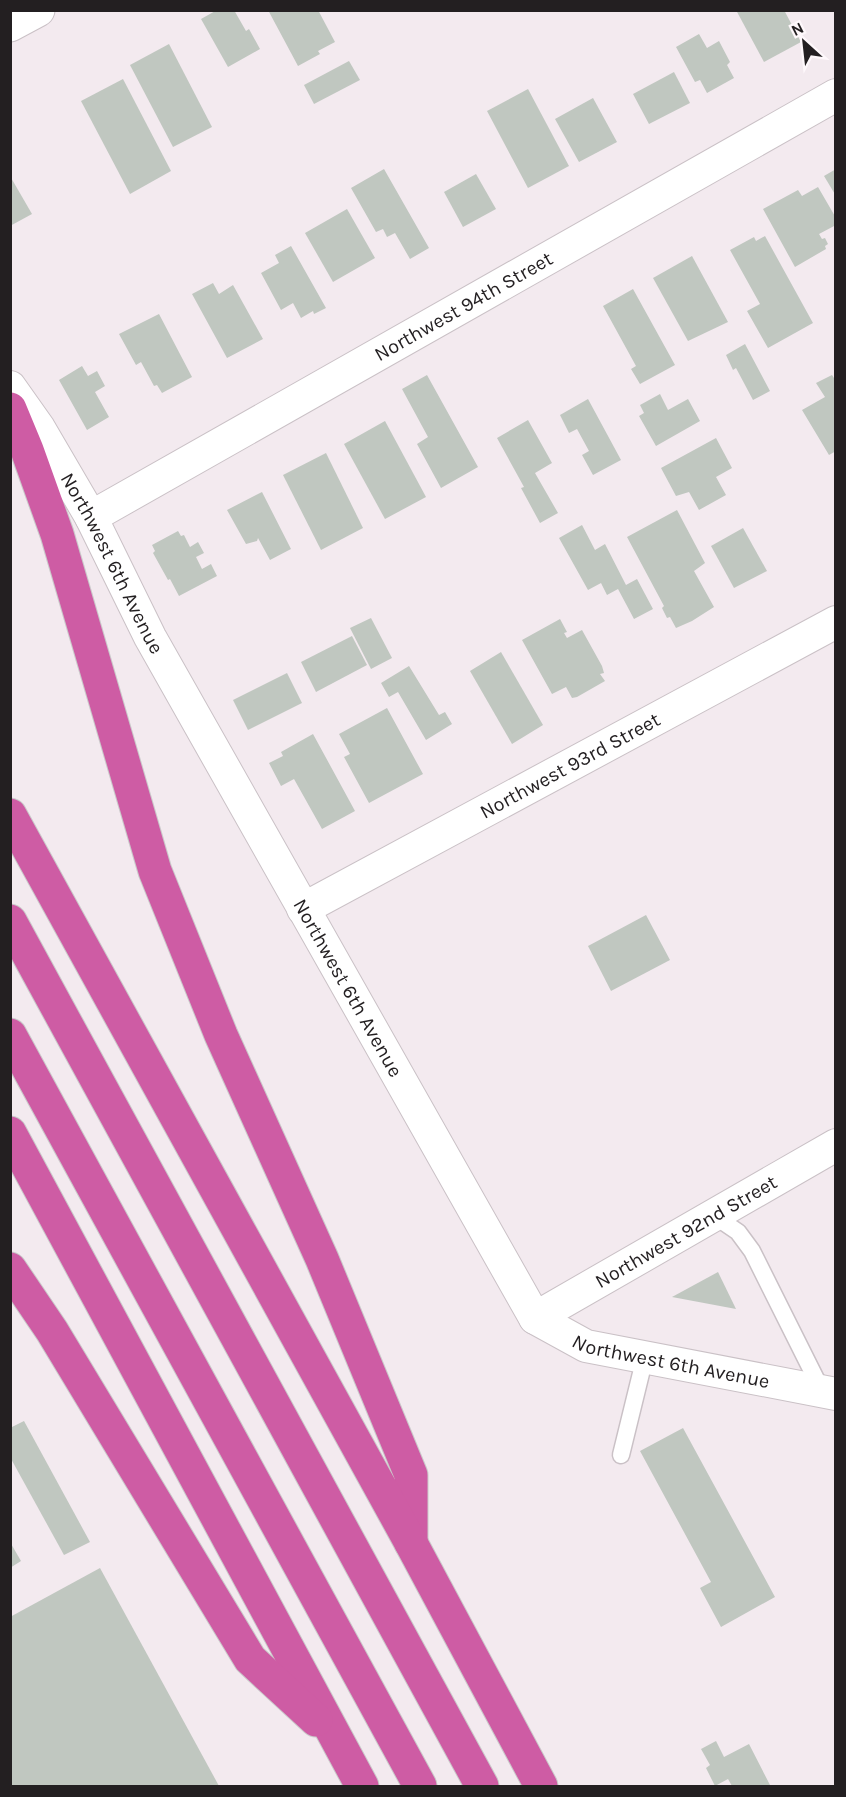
<svg xmlns="http://www.w3.org/2000/svg" width="846" height="1797" font-family="Karla,sans-serif">
	<style>
		.building { fill: #c0c7c0 }
		.lines { fill: none; stroke-linecap: round; stroke-linejoin: round }
		.service-casing { stroke: #cac1c6; stroke-width: 19 }
		.minor-casing { stroke: #cac1c6; stroke-width: 34 }
		.secondary-casing { stroke: #cac1c6; stroke-width: 35 }
		.motorway-casing { stroke: #cac9ca; stroke-width: 35 }
		.service { stroke: #fff; stroke-width: 16 }
		.minor { stroke: #fff; stroke-width: 32 }
		.secondary { stroke: #fff; stroke-width: 33 }
		.motorway { stroke: #ce5ca4; stroke-width: 33 }
		.labels { text-anchor: middle; dominant-baseline: central; stroke-width: 4.5; stroke-linejoin: round; paint-order: stroke }
		.street-label { font-size: 20px; fill: #231f21; stroke: #fef8fb }
	</style>
	<rect width="100%" height="100%" fill="#f3eaef"/>
	<g class="building">
		<path d="M217,10H234L246,31L249,29L260,49L228,67L201,19Z"/>
		<path d="M268,10H318L335,42L318,51L320,54L298,66Z"/>
		<path d="M736,10H784L801,42L764,62Z"/>
		<path d="M699,34L707,48L719,41L730,62L727,65L734,78L707,93L700,80L695,82L676,47Z"/>
		<path d="M169,44L212,127L173,147L130,65Z"/>
		<path d="M349,61L360,80L314,104L304,85Z"/>
		<path d="M674,72L690,103L649,124L633,94Z"/>
		<path d="M123,79L171,171L130,194L81,101Z"/>
		<path d="M528,89L569,166L528,188L487,111Z"/>
		<path d="M593,98L617,142L579,162L555,119Z"/>
		<path d="M384,169L429,248L410,259L395,233L387,237L383,229L376,232L351,188Z"/>
		<path d="M836,169V196L824,176Z"/>
		<path d="M476,174L496,209L463,227L444,192Z"/>
		<path d="M10,176L32,214L10,226Z"/>
		<path d="M818,187L836,218V225L819,234L822,239L825,238L828,244L825,246L826,249L795,267L763,209L798,190L802,196Z"/>
		<path d="M347,209L375,258L333,282L305,233Z"/>
		<path d="M765,236L813,323L768,348L747,311L760,304L730,250L754,237L756,241Z"/>
		<path d="M291,246L326,308L314,314L313,311L301,318L293,303L281,310L261,273L279,263L275,255Z"/>
		<path d="M692,256L728,322L688,341L653,278Z"/>
		<path d="M213,283L219,294L233,285L263,339L227,358L192,294Z"/>
		<path d="M633,289L675,365L640,384L631,369L636,366L603,306Z"/>
		<path d="M159,314L192,377L162,393L157,385L154,386L141,362L136,365L119,334Z"/>
		<path d="M745,344L770,391L753,400L736,368L733,370L726,355Z"/>
		<path d="M82,366L88,376L97,371L105,386L95,392L109,417L87,430L59,380Z"/>
		<path d="M427,375L478,467L441,488L417,444L428,437L402,389Z"/>
		<path d="M832,375L836,381V451L829,455L802,410L825,397L816,383Z"/>
		<path d="M660,394L668,410L688,399L700,421L656,446L639,416L644,413L640,405Z"/>
		<path d="M588,399L621,460L593,475L582,455L589,451L577,429L569,433L560,415Z"/>
		<path d="M528,420L552,463L535,473L558,513L540,523L521,488L524,487L497,438Z"/>
		<path d="M385,421L426,497L385,519L344,444Z"/>
		<path d="M716,438L732,468L716,477L726,495L699,510L689,492L676,496L661,468Z"/>
		<path d="M326,453L363,528L321,550L283,475Z"/>
		<path d="M262,492L291,549L270,560L258,538L257,541L246,544L227,510Z"/>
		<path d="M677,510L705,563L694,571L714,607L692,621L676,628L670,617L667,618L662,608L664,606L627,537Z"/>
		<path d="M582,525L595,550L605,544L626,585L637,579L653,609L634,619L618,589L607,595L601,583L588,590L559,538Z"/>
		<path d="M743,528L767,571L734,588L711,546Z"/>
		<path d="M178,531L181,536L184,535L190,547L198,542L204,553L196,557L202,569L211,564L217,576L179,596L170,579L168,580L153,553L155,551L152,545Z"/>
		<path d="M371,618L392,658L371,669L350,628Z"/>
		<path d="M560,619L567,632L564,633L567,638L582,630L602,666L604,673L600,674L605,681L577,697L572,698L566,687L552,694L522,640Z"/>
		<path d="M352,636L367,665L316,692L301,662Z"/>
		<path d="M501,652L543,725L512,744L470,671Z"/>
		<path d="M409,666L439,715L445,712L452,724L426,740L398,692L389,697L381,683Z"/>
		<path d="M287,673L302,703L248,730L233,700Z"/>
		<path d="M387,708L423,774L369,803L344,757L350,754L339,734Z"/>
		<path d="M313,734L355,811L322,829L294,779L281,786L269,763L283,756L281,752Z"/>
		<path d="M646,915L670,960L611,991L588,946Z"/>
		<path d="M718,1272L736,1309L672,1297Z"/>
		<path d="M24,1421L90,1542L64,1555L10,1457V1428Z"/>
		<path d="M683,1428L775,1597L721,1627L700,1588L711,1582L640,1451Z"/>
		<path d="M10,1542L21,1561L10,1568Z"/>
		<path d="M100,1568L219,1786H10V1617Z"/>
		<path d="M716,1741L724,1757L749,1744L770,1785L767,1786H732L728,1779L715,1786L706,1768L710,1765L701,1749Z"/>
	</g>
	<g class="lines">
		<g class="service-casing">
			<g id="service">
				<path d="M713,1215L738,1232L752,1251L822,1391"/>
				<path d="M621,1455L645,1357"/>
			</g>
		</g>
		<g class="minor-casing">
			<g id="minor">
				<path id="s1" d="M10,387L39,428L91,517L150,637L535,1318L586,1346L836,1394"/>
				<path id="s2" d="M91,517L836,95"/>
				<path id="s3" d="M303,909L836,622"/>
				<path id="s4" d="M535,1318L836,1145"/>
			</g>
		</g>
		<g class="secondary-casing">
			<path id="secondary" d="M10,25L38,10"/>
		</g>
		<g class="motorway-casing">
			<g id="motorway">
				<path d="M10,409L27,450L57,534L155,871L221,1035L322,1259L411,1475V1543"/>
				<path d="M10,815L411,1543L541,1786"/>
				<path d="M10,921L482,1786"/>
				<path d="M10,1035L420,1786"/>
				<path d="M10,1133L362,1786"/>
				<path d="M10,1269L52,1331L250,1659L316,1720"/>
			</g>
		</g>
		<use href="#service" class="service"/>
		<use href="#minor" class="minor"/>
		<use href="#secondary" class="secondary"/>
		<use href="#motorway" class="motorway"/>
	</g>
	<g class="labels">
		<g class="street-label">
			<text stroke="none"><textPath href="#s2" startOffset="428">Northwest 94th Street</textPath></text>
			<text stroke="none"><textPath href="#s1" startOffset="204">Northwest 6th Avenue</textPath></text>
			<text stroke="none"><textPath href="#s3" startOffset="303">Northwest 93rd Street</textPath></text>
			<text stroke="none"><textPath href="#s1" startOffset="690">Northwest 6th Avenue</textPath></text>
			<text stroke="none"><textPath href="#s4" startOffset="174">Northwest 92nd Street</textPath></text>
			<text stroke="none"><textPath href="#s1" startOffset="1214">Northwest 6th Avenue</textPath></text>
		</g>
	</g>
	<rect width="846" height="1797" fill="none" stroke="#231f21" stroke-width="24"/>
	<g transform="translate(804 42) rotate(333)" stroke="#fef8fb" stroke-width="4.5" paint-order="stroke">
	<path d="M0-4.5L10 22L0 15L-10 22Z" fill="#231f21"/>
	<text y="-9" font-size="16" font-weight="bold" text-anchor="middle" fill="#231f21">N</text>
	</g>
</svg>
